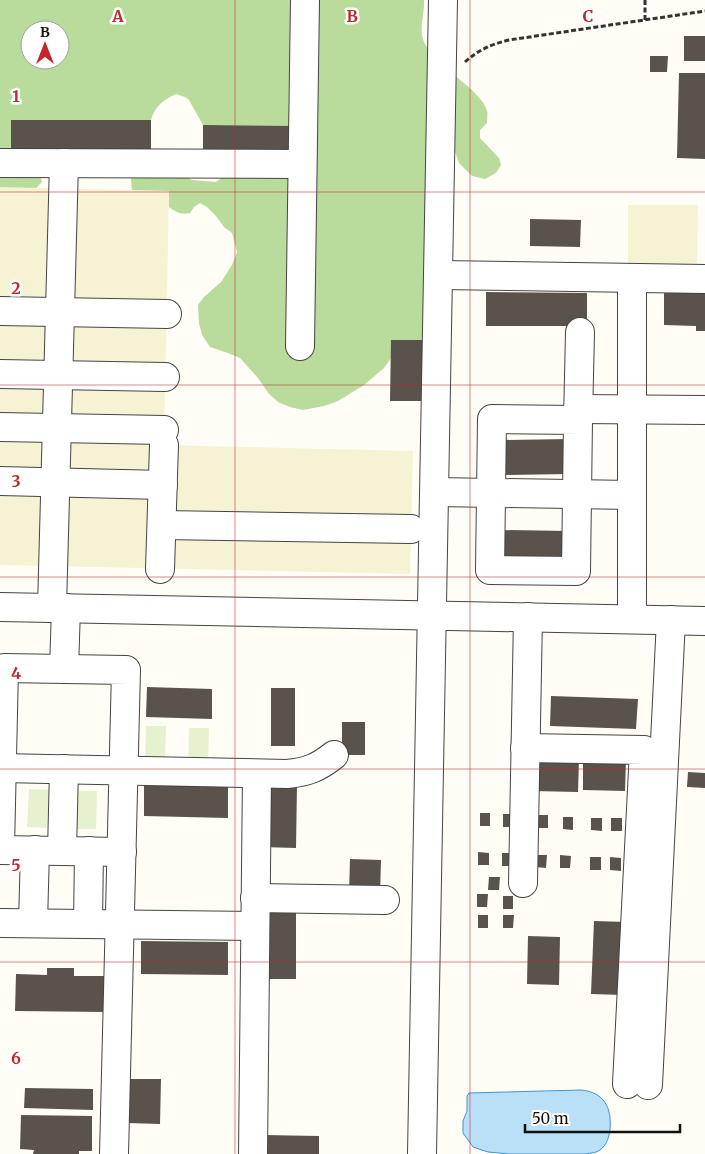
<svg xmlns="http://www.w3.org/2000/svg" width="705" height="1154" font-family="Merriweather,serif">
	<style>
		.farmland { fill: #f6f3d4 }
		.forest { fill: #b9dc9c; fill-rule: evenodd }
		.pitch { fill: #e6f2cf }
		.water { fill: #b9e0f7; stroke: #3f96cf }
		.building { fill: #5a524d }
		.lines { fill: none; stroke-linecap: round; stroke-linejoin: round }
		.minor-casing { stroke: #444; stroke-width: 30 }
		.path { stroke: #333; stroke-width: 3; stroke-dasharray: 5 2.5; stroke-linecap: butt }
		.minor { stroke: #fff; stroke-width: 28 }
		.grid { fill: none; stroke: #c4262e; stroke-width: 1; stroke-opacity: 0.55 }
		.grid-label { font-size: 16px; text-anchor: middle; font-weight: bold; fill: #c4262e; stroke: #fff; stroke-width: 5; stroke-linejoin: round; paint-order: stroke }
	</style>
	<rect width="100%" height="100%" fill="#fffdf5"/>
	<g class="farmland">
		<path d="M0,187L169,191L164,445L413,451L410,574L0,565Z"/>
		<path d="M628,205H698L697,270H628Z"/>
	</g>
	<path class="forest" d="M0,0H424C425,14 418,28 424,42C434,63 458,76 474,92C479,98 485,103 487,111C488,114 487,119 487,123L480,130V138L499,158L501,165L496,173L485,179L472,176L459,163L452,143L455,124L452,115L424,283L423,340H391V358L384,368L364,385L338,401L324,406L303,410L290,407L278,402L269,394L258,378L240,358L228,353L210,347L202,335L199,323L198,305L204,297L221,282L232,265L237,252L232,233L224,227L216,216L207,207L200,203L194,207L190,213C180,215 176,212 169,207V191L132,190L131,179L136,173L182,174L192,180L216,182L294,126L203,125L189,100L185,97L176,94C163,100 155,106 151,120H11V155L40,176L42,182L36,188L0,187ZM30,30H60V60H30Z"/>
	<g class="pitch">
		<path d="M146,726H166L165,765L145,764Z"/>
		<path d="M189,728H209L208,766H188Z"/>
		<path d="M29,789L49,790L47,828L27,827Z"/>
		<path d="M77,791H97L96,829H76Z"/>
	</g>
	<path class="water" d="M581,1090C604,1092 612,1108 610,1129C609,1137 607,1145 600,1150C596,1153 591,1153 585,1154H509L488,1152L473,1147L463,1133V1121L467,1111V1096L469,1093Z"/>
	<g class="building">
		<rect x="684" y="36" width="21" height="25"/>
		<path d="M650,56H668L667,72H650Z"/>
		<path d="M679,73H705V159L677,158Z"/>
		<rect x="11" y="120" width="140" height="35"/>
		<path d="M203,125L295,126L294,160L203,158Z"/>
		<path d="M530,219L581,220L580,247L530,246Z"/>
		<path d="M664,288H705V331H696V326L664,325Z"/>
		<path d="M486,292L587,293V326H486Z"/>
		<path d="M391,340H423L421,401H390Z"/>
		<path d="M569,439V474L501,475V440Z"/>
		<path d="M500,530L568,531V563H500Z"/>
		<path d="M147,687L212,689V719L146,717Z"/>
		<rect x="271" y="688" width="24" height="58"/>
		<path d="M551,696L638,699L636,729L550,726Z"/>
		<rect x="342" y="722" width="23" height="33"/>
		<path d="M533,758L579,759L578,792L533,791Z"/>
		<path d="M583,759L626,760L625,791L583,790Z"/>
		<path d="M688,772L705,773V788L687,787Z"/>
		<path d="M144,780L228,782V818L144,816Z"/>
		<path d="M263,784L297,785L296,848L261,847Z"/>
		<rect x="480" y="813" width="10" height="13"/>
		<rect x="503" y="814" width="10" height="13"/>
		<rect x="538" y="815" width="10" height="13"/>
		<path d="M563,817H573V830L563,829Z"/>
		<path d="M591,818H602V831L591,830Z"/>
		<rect x="611" y="818" width="11" height="13"/>
		<path d="M478,852L489,853V865H478Z"/>
		<rect x="502" y="853" width="10" height="13"/>
		<path d="M536,855H547L546,868L535,867Z"/>
		<path d="M560,855L571,856L570,868H560Z"/>
		<rect x="590" y="857" width="11" height="13"/>
		<path d="M610,857L621,858V871L610,870Z"/>
		<path d="M350,859L381,860L380,894H349Z"/>
		<path d="M489,877H500L499,890H488Z"/>
		<path d="M477,894H488L487,907H477Z"/>
		<rect x="503" y="896" width="10" height="13"/>
		<path d="M261,913H296V979H260Z"/>
		<rect x="478" y="915" width="10" height="13"/>
		<path d="M503,915H514L513,928H503Z"/>
		<path d="M594,921L627,922L623,995L591,994Z"/>
		<path d="M528,936L560,937L559,985L527,984Z"/>
		<path d="M141,941L228,942V975L141,974Z"/>
		<path d="M47,968H74V976H105L104,1012L15,1011L16,974L47,975Z"/>
		<path d="M127,1079H161L160,1124L127,1123Z"/>
		<path d="M25,1088L93,1089V1110L24,1108Z"/>
		<path d="M21,1115L92,1116V1151H79V1154H33L34,1150L20,1149Z"/>
		<path d="M264,1135L319,1136V1154H263Z"/>
	</g>
	<g class="lines">
		<g class="minor-casing">
			<g id="minor">
				<path d="M0,163L302,164"/>
				<path d="M439,275L705,279"/>
				<path d="M632,278V619"/>
				<path d="M0,311L167,314"/>
				<path d="M300,346L305,0"/>
				<path d="M0,374L165,377"/>
				<path d="M578,409L705,410"/>
				<path d="M492,419L578,420L576,571L490,570Z"/>
				<path d="M578,420L580,332"/>
				<path d="M0,427L164,430"/>
				<path d="M0,481L163,485"/>
				<path d="M435,492L632,495"/>
				<path d="M162,525L411,529"/>
				<path d="M160,569L164,445"/>
				<path d="M0,607L705,621"/>
				<path d="M52,608L64,163"/>
				<path d="M64,669L66,608"/>
				<path d="M525,748L644,750L627,1084"/>
				<path d="M0,768L287,774C307,772 318,768 334,755"/>
				<path d="M0,849L4,668L126,670L114,1154"/>
				<path d="M0,850L122,852"/>
				<path d="M62,851L64,769"/>
				<path d="M523,883L528,617"/>
				<path d="M255,898L385,900"/>
				<path d="M0,923L255,926"/>
				<path d="M33,923L35,850"/>
				<path d="M88,924L89,851"/>
				<path d="M648,1085L671,620"/>
				<path d="M253,1154L257,774"/>
				<path d="M422,1154L443,0"/>
			</g>
		</g>
		<g class="path">
			<path d="M645,20V0"/>
			<path d="M465,62C478,50 492,44 509,40L705,11"/>
		</g>
		<use href="#minor" class="minor"/>
	</g>
	<path class="grid" d="M235,0V1154M470,0V1154M0,192H705M0,385H705M0,577H705M0,769H705M0,962H705"/>
	<g class="grid-label">
		<text x="118" y="22">A</text>
		<text x="352" y="22">B</text>
		<text x="588" y="22">C</text>
		<text x="16" y="102">1</text>
		<text x="16" y="294">2</text>
		<text x="16" y="487">3</text>
		<text x="16" y="679">4</text>
		<text x="16" y="871">5</text>
		<text x="16" y="1064">6</text>
	</g>
	<g transform="translate(45 45)"><circle r="24" fill="#ffffff" stroke="#a0a0a0"/>
	<path d="M0-4L9 19L0 12L-9 19Z" fill="#c4262e"/>
	<text y="-8" font-size="14" font-weight="bold" text-anchor="middle" fill="#111111">B</text>
	</g>
	<path d="M525 1124v8h155v-8" fill="none" stroke="#111111" stroke-width="2.5"/>
	<text x="532" y="1124" font-size="15" fill="#111111" stroke="#ffffff" stroke-width="4" paint-order="stroke">50 m</text>
</svg>
